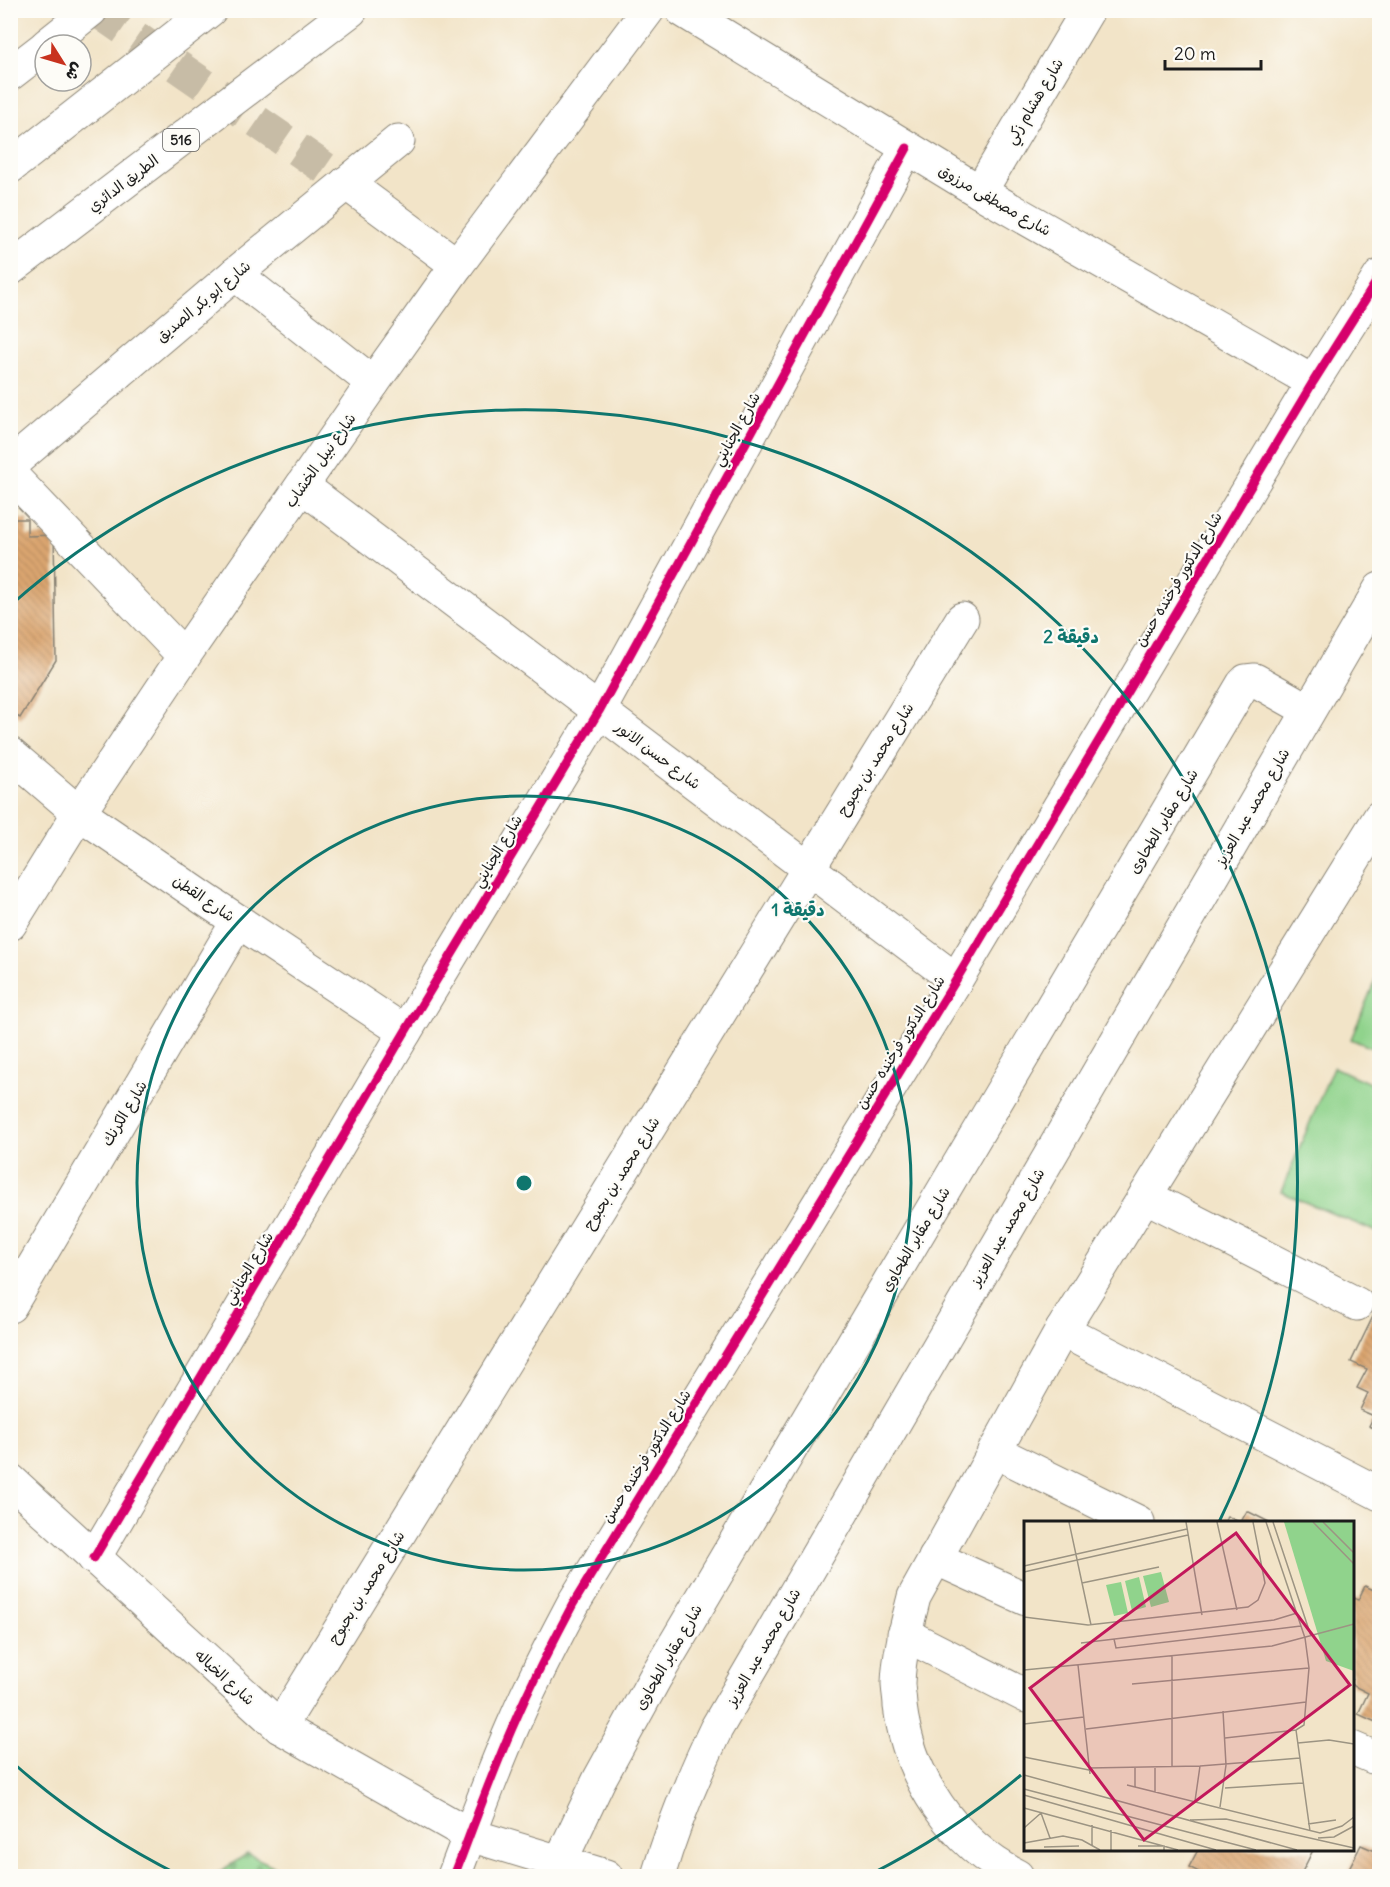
<svg xmlns="http://www.w3.org/2000/svg" width="1390" height="1887" font-family="Delius,'Playpen Sans Arabic',sans-serif">
	<style>
		.cemetery { fill: url(#cemetery-stones); stroke: #567854; stroke-width: 1.5 }
		.pitch { fill: #90d38c; stroke: #567854; stroke-width: 1.5 }
		.building { fill: url(#building-back-hatch) }
		.lines { fill: none; stroke-linecap: round; stroke-linejoin: round }
		.minor-tunnel { stroke: #c7bca6; stroke-width: 33; stroke-dasharray: 33 16; stroke-linecap: butt }
		.minor-casing { stroke: #878072; stroke-width: 35 }
		.highway-casing { stroke: #878072; stroke-width: 35 }
		.minor { stroke: #fff; stroke-width: 33 }
		.highway { stroke: #fff; stroke-width: 33 }
		.cycleway-casing { stroke: #fdfcf7; stroke-width: 13 }
		.cycleway { stroke: #d6006c; stroke-width: 9 }
		.ring { fill: none; stroke: #0f766e; stroke-width: 3 }
		.labels { text-anchor: middle; dominant-baseline: central; stroke-width: 4.5; stroke-linejoin: round; paint-order: stroke }
		.shield { fill: #fdfcf7; stroke: #605f5e; stroke-width: 1.5 }
		.shield-label { font-size: 14px; font-weight: bold; fill: #1c1c1c }
		.street-label { font-size: 15px; fill: #1c1c1c; stroke: #fdfcf7 }
		.inset-road { fill: none; stroke: #9c9483; stroke-width: 1.5 }
		.view { fill: #c2185b; fill-opacity: 0.15; stroke: #c2185b; stroke-width: 3 }
		.inset-edge { fill: none; stroke: #1c1c1c; stroke-width: 3 }
		.centre { fill: #0f766e; stroke: #fdfcf7; stroke-width: 3 }
		.ring-label { font-size: 18px; text-anchor: middle; font-weight: bold; fill: #0f766e; stroke: #fdfcf7; stroke-width: 4.5; stroke-linejoin: round; paint-order: stroke }
	</style>
	<defs>
		<pattern id="cemetery-stones" width="16" height="16" patternUnits="userSpaceOnUse" patternTransform="scale(1.5)"><rect width="16" height="16" fill="#90d38c"/><path d="M2 7V4a2 2 0 0 1 4 0v3zM10 15v-3a2 2 0 0 1 4 0v3z" fill="#7cb578"/></pattern>
		<pattern id="building-back-hatch" width="6" height="6" patternUnits="userSpaceOnUse" patternTransform="scale(1.5)"><rect width="6" height="6" fill="#daa56f"/><path d="M-1 5l2 2M0 0l6 6M5-1l2 2" fill="none" stroke="#ba8d60"/></pattern>
	</defs>
	<rect width="100%" height="100%" fill="#fdfcf7"/>
	<filter id="ink" filterUnits="userSpaceOnUse"><feTurbulence type="fractalNoise" baseFrequency=".0167" numOctaves="2"/><feDisplacementMap in="SourceGraphic" scale="12" xChannelSelector="R" yChannelSelector="G"/><feConvolveMatrix kernelMatrix="1 2 1 2 8 2 1 2 1" color-interpolation-filters="sRGB"/></filter>
	<filter id="wash" filterUnits="userSpaceOnUse"><feTurbulence type="fractalNoise" baseFrequency=".008" numOctaves="4" result="noise"/><feDisplacementMap in="SourceGraphic" scale="24" xChannelSelector="R" yChannelSelector="G"/><feGaussianBlur stdDeviation="1.35" result="paint"/><feColorMatrix in="noise" values="0 0 0 0 0 0 0 0 0 0 0 0 0 0 0 0 0 1.4 0 .05"/><feComposite in="paint" operator="in"/></filter>
	<g filter="url(#wash)">
		<rect width="100%" height="100%" fill="#f2e4c8"/>
		<path class="cemetery" d="M247,1854H248L294,1876H213Z"/>
		<g class="pitch">
			<path d="M1379,971V1051L1351,1039Z"/>
			<path d="M1333,1067L1379,1087V1233L1281,1192Z"/>
		</g>
		<g id="blocks">
			<g class="building">
				<path d="M10,519H27V536L54,535L56,660L20,718L10,712Z"/>
				<path d="M1380,1302V1431L1369,1426L1374,1416L1360,1410L1368,1393L1357,1388L1367,1369L1351,1362Z"/>
				<path d="M1247,1511L1269,1522H1241Z"/>
				<path d="M1227,1516L1239,1522H1225Z"/>
				<path d="M1365,1586L1380,1593V1724L1358,1714L1368,1693L1352,1685V1597L1358,1600Z"/>
				<path d="M1380,1840V1876H1345L1361,1845L1375,1851Z"/>
				<path d="M1198,1850H1313L1300,1876H1197L1199,1872L1189,1867Z"/>
			</g>
		</g>
	</g>
	<g filter="url(#ink)">
		<use href="#blocks" fill-opacity="0" stroke="#878072" stroke-width="1.5"/>
		<g class="lines">
			<path class="minor-tunnel" d="M96,10L346,183"/>
			<g class="minor-casing">
				<g id="minor">
					<path d="M682,10L980,192L1313,382"/>
					<path d="M346,183L457,265"/>
					<path d="M980,192L1088,10"/>
					<path d="M235,274L373,383"/>
					<path d="M10,465L235,274L398,141"/>
					<path d="M10,474L184,656"/>
					<path d="M302,486L956,980"/>
					<path d="M10,754L79,813L206,900L405,1032"/>
					<path d="M10,924L79,813L184,656L373,383L457,265L648,10"/>
					<path d="M1145,1196L1357,1304"/>
					<path d="M10,1306L238,921"/>
					<path d="M1062,1330L1380,1494"/>
					<path d="M994,1451L1138,1522"/>
					<path d="M10,1480L280,1727L470,1835L606,1876"/>
					<path d="M94,1558L405,1032L599,711L907,148"/>
					<path d="M935,1558L1026,1599"/>
					<path d="M904,1634L1026,1696"/>
					<path d="M280,1727L962,619"/>
					<path d="M1352,1748L1380,1760"/>
					<path d="M560,1862L599,1780L655,1678L1243,684L1246,681L1255,680L1308,710"/>
					<path d="M454,1876C474,1824 493,1770 516,1719C533,1679 553,1642 573,1604L956,980L1313,382L1380,276"/>
					<path d="M658,1876C673,1825 693,1777 716,1729L1380,589"/>
					<path d="M1017,1876C953,1843 909,1778 900,1706C900,1698 898,1690 898,1683C899,1654 907,1625 914,1597L1062,1330L1380,817"/>
				</g>
			</g>
			<g class="highway-casing">
				<g id="highway">
					<path d="M47,45L91,10"/>
					<path d="M10,74L45,47"/>
					<path d="M10,167L210,10"/>
					<path d="M10,269L351,10"/>
				</g>
			</g>
			<use href="#minor" class="minor"/>
			<use href="#highway" class="highway"/>
			<g class="cycleway-casing">
				<g id="cycleway">
					<path d="M94,1558L405,1032L599,711L907,148"/>
					<path d="M454,1876C474,1824 493,1770 516,1719C533,1679 553,1642 573,1604L956,980L1313,382L1380,276"/>
				</g>
			</g>
			<use href="#cycleway" class="cycleway"/>
		</g>
	</g>
	<g class="ring">
		<circle cx="524" cy="1183" r="387"/>
		<path d="M1021 1775A773 773 0 0 1 869 1875M179 1875A773 773 0 0 1 12 1762M12 604A773 773 0 0 1 1219 1522"/>
	</g>
	<g class="labels">
		<rect class="shield" x="163" y="129" width="36" height="22" rx="4.5"/>
		<g class="shield-label">
			<text x="181" y="140">516</text>
		</g>
		<g class="street-label">
			<text transform="translate(1034 101) rotate(-59)">شارع هشام زكي</text>
			<text transform="translate(123 183) rotate(-37)">الطريق الدائري</text>
			<text transform="translate(995 200) rotate(30)">شارع مصطفى مرزوق</text>
			<text transform="translate(203 301) rotate(-40)">شارع ابو بكر الصديق</text>
			<text transform="translate(736 429) rotate(-61)">شارع الجنايني</text>
			<text transform="translate(320 460) rotate(-55)">شارع نبيل الخشاب</text>
			<text transform="translate(1178 579) rotate(-59)">شارع الدكتور فرخنده حسن</text>
			<text transform="translate(658 755) rotate(37)">شارع حسن الانور</text>
			<text transform="translate(875 759) rotate(-58)">شارع محمد بن بحبوح</text>
			<text transform="translate(1252 807) rotate(-60)">شارع محمد عبد العزيز</text>
			<text transform="translate(1163 821) rotate(-59)">شارع مقابر الطحاوى</text>
			<text transform="translate(497 851) rotate(-59)">شارع الجنايني</text>
			<text transform="translate(204 898) rotate(34)">شارع القطن</text>
			<text transform="translate(900 1042) rotate(-58)">شارع الدكتور فرخنده حسن</text>
			<text transform="translate(124 1113) rotate(-59)">شارع الكرنك</text>
			<text transform="translate(621 1173) rotate(-58)">شارع محمد بن بحبوح</text>
			<text transform="translate(1007 1227) rotate(-60)">شارع محمد عبد العزيز</text>
			<text transform="translate(915 1239) rotate(-59)">شارع مقابر الطحاوى</text>
			<text transform="translate(248 1268) rotate(-59)">شارع الجنايني</text>
			<text transform="translate(646 1456) rotate(-58)">شارع الدكتور فرخنده حسن</text>
			<text transform="translate(366 1587) rotate(-58)">شارع محمد بن بحبوح</text>
			<text transform="translate(763 1647) rotate(-60)">شارع محمد عبد العزيز</text>
			<text transform="translate(668 1657) rotate(-60)">شارع مقابر الطحاوى</text>
			<text transform="translate(225 1677) rotate(42)">شارع الخياله</text>
		</g>
	</g>
	<g transform="translate(1024 1521)">
		<rect width="330" height="330" fill="#f2e4c8"/>
		<path d="M260,1H330V150L302,140Z" fill="#90d38c"/>
		<path d="M137,51L145,81L127,86L119,55ZM115,56L122,86L108,90L101,60ZM97,61L104,92L90,95L82,64Z" fill="#90d38c"/>
		<path class="inset-road" d="M45,1L67,104M162,1L178,94M193,1L213,89M249,1L287,115M289,1L330,43M299,1L330,32M0,45L163,8M0,51L164,14M58,62L135,46M0,96L64,104L224,86L234,79L241,62L229,1M90,118L92,127L277,105M57,122L250,99L273,92M54,144L66,253M0,149L248,125L330,103M108,163L285,147M0,203L60,196M62,208L282,181M272,209L286,310M201,217L272,209L280,204L285,147L281,117L242,1M274,222L305,219L330,223M0,236L65,249M148,246V134M65,247L176,245L276,237M111,247V266M0,254L273,329M103,264L296,312L318,305L330,296M201,267L279,262M0,268L232,329M131,271V247M0,274L192,329M171,280L176,245M196,286L202,244L199,190M0,287L154,329M166,299L202,298L330,327M284,303L312,299M0,307L17,292L26,317M87,309V329M294,317L310,316L330,305M0,322L39,315L58,319L76,329M68,324V304M114,325H140V329M20,326L55,325"/>
		<path class="view" d="M212,12L326,164L120,319L6,167Z"/>
		<rect width="330" height="330" class="inset-edge"/>
	</g>
	<circle cx="524" cy="1183" r="9" class="centre"/>
	<g class="ring-label">
		<text x="1071" y="643">2 دقيقة</text>
		<text x="798" y="916">1 دقيقة</text>
	</g>
	<rect width="1390" height="1887" fill="none" stroke="#fdfcf7" stroke-width="36"/>
	<g transform="translate(63 63) rotate(127)"><circle r="28" fill="#fdfcf7" stroke="#a3a29f" stroke-width="1.5"/>
	<path d="M0-4.5L10 22L0 15L-10 22Z" fill="#c8321e"/>
	<text y="-9" font-size="16" font-weight="bold" text-anchor="middle" fill="#1c1c1c">ش</text>
	</g>
	<path d="M1165 60v9h96v-9" fill="none" stroke="#1c1c1c" stroke-width="3"/>
	<text x="1174" y="60" font-size="18" fill="#1c1c1c" stroke="#fdfcf7" stroke-width="4.5" paint-order="stroke">20 m</text>
</svg>
